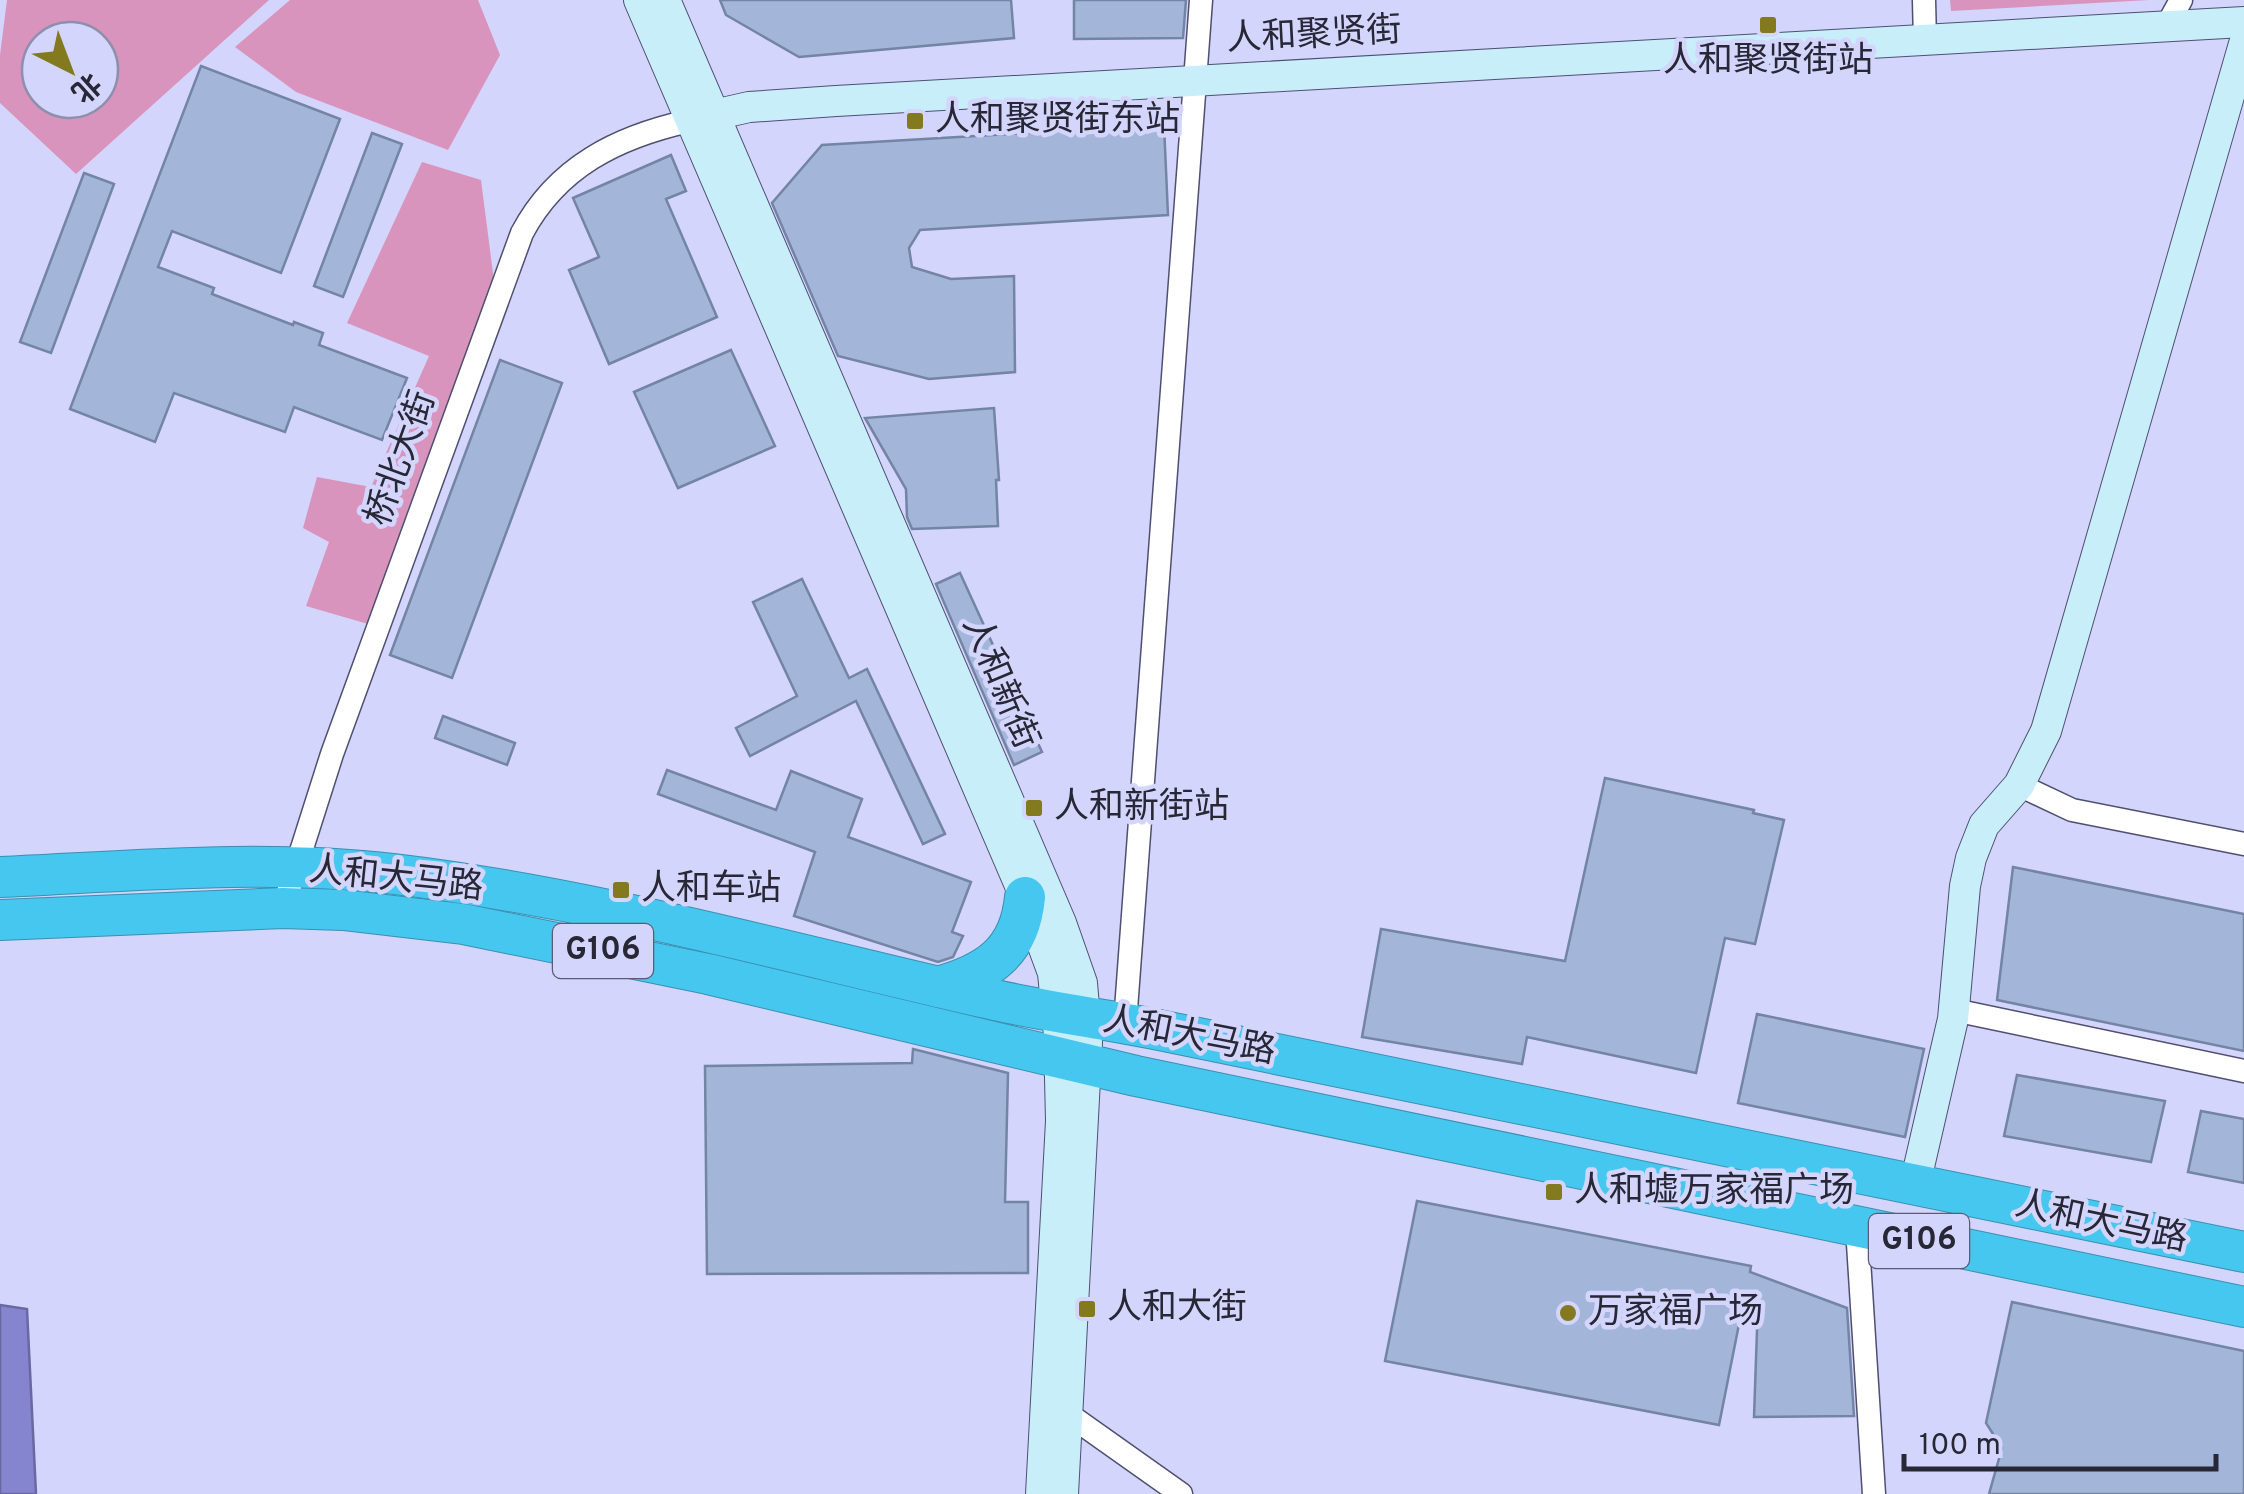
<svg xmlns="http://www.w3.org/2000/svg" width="2244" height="1494" font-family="Overpass,'Noto Sans SC',sans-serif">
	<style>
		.green { fill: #d894bd; fill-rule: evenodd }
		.water { fill: #8584ce; stroke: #6968a0; stroke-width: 2.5 }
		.building { fill: #a3b6d9; stroke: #7384a5; stroke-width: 2.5 }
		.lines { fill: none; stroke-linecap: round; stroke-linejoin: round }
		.street-casing { stroke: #4f4f71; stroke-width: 25 }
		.secondary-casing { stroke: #4f4f71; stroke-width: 32 }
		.highway-casing { stroke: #3b8faf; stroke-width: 42 }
		.street { stroke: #fff; stroke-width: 22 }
		.secondary { stroke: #c8eefa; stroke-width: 30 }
		.highway { stroke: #46c7f0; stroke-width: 40 }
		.poi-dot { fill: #83791e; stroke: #d3d5fc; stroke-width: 4 }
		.labels { text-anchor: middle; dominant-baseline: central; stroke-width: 9; stroke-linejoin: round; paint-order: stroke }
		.shield { fill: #d3d5fc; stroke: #5b5b71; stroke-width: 2.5 }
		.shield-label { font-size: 32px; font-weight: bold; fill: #272736 }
		.street-label { font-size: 35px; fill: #272736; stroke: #d3d5fc }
		.poi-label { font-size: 35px; fill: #272736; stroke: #d3d5fc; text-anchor: start }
	</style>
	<rect width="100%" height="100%" fill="#d3d5fc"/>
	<g class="green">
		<path d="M7,0H269L76,174L0,103V55ZM40,40H100V100H40Z"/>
		<path d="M290,0H478L500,55L448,150L296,92L235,47Z"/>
		<path d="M1950,0H2149L1951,11Z"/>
		<path d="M422,162L481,180L494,281L368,624L306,606L329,542L303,528L317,477L371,487L429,356L347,323Z"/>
	</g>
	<path class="water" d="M0,1305L27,1309L36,1494H0Z"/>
	<g class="building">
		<path d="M720,0H1011L1014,38L799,57L726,15Z"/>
		<path d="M1074,0H1186L1183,38L1074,39Z"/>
		<path d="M201,66L340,119L281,273L172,231L158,267L214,288L212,294L293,325L294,322L323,333L319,345L407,378L382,440L294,407L285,432L174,393L155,442L70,409Z"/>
		<path d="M1164,125L1168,215L920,230L909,248L912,267L951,279L1014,276L1015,372L929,379L838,356L772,203L822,145Z"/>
		<path d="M372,133L402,144L343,297L314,286Z"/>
		<path d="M671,155L686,191L666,199L717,317L609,364L569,270L599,257L573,198Z"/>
		<path d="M84,173L114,184L51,353L20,342Z"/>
		<path d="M731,350L775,446L678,488L634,392Z"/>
		<path d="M500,360L562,383L452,678L390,655Z"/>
		<path d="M994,408L999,480H996L998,526L912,529L907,517L906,489L865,418Z"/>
		<path d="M960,573L1042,752L1014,765L936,584Z"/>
		<path d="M802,579L849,678L867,669L945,834L923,844L856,701L750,756L736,728L797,696L753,602Z"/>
		<path d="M443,716L515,743L507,765L435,738Z"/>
		<path d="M667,770L776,810L791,771L862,799L848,837L971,882L952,932L963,936L953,957L938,962L794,916L815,852L658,794Z"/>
		<path d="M1605,778L1754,810L1753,813L1784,820L1755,944L1725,938L1696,1073L1527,1037L1522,1064L1362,1037L1381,929L1565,961Z"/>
		<path d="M2013,867L2244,914V1051L1997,1000Z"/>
		<path d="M1757,1014L1924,1049L1905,1137L1738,1103Z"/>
		<path d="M913,1049L1008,1073L1005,1202H1028V1273L707,1274L705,1066L912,1063Z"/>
		<path d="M2017,1075L2165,1101L2151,1162L2004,1136Z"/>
		<path d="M2201,1111L2244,1119V1183L2188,1172Z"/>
		<path d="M1417,1201L1751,1266L1750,1272L1847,1308L1854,1416L1754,1417L1758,1301L1744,1299L1719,1425L1385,1361Z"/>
		<path d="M2012,1302L2244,1351V1494H1989L2002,1448L1986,1423Z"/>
	</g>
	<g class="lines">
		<g class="street-casing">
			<g id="street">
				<path d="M1924,0L1925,41"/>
				<path d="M2166,27L2181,0"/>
				<path d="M2019,785L2072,810L2244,844"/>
				<path d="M283,908L332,754L522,233C557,167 617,137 689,121"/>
				<path d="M1954,1010L2244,1071"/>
				<path d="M1125,1023L1201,0"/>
				<path d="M1857,1228L1874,1494"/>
				<path d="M1068,1414L1181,1494"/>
			</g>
		</g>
		<g class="secondary-casing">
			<g id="secondary">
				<path d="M639,0L1025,897L1053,973L1059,1035L1061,1121L1041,1494"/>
				<path d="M665,0L1061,923L1082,983L1087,1042L1063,1494"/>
				<path d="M696,119L749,107L836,101L2244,22"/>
				<path d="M1915,1184L1953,1019L1965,886L1971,858L1984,825L2019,785L2046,731L2244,44"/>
			</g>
		</g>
		<g class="highway-casing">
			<g id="highway">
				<path d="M0,877C130,871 264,859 394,874C597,898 795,955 995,1000C1049,1012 1104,1019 1159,1030L2244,1252"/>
				<path d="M0,920L283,908L343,910L463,924L708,974L1136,1076L2244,1307"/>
				<path d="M938,987C988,973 1020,952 1025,897"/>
			</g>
		</g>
		<use href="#street" class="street"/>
		<use href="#secondary" class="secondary"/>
		<use href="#highway" class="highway"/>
	</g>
	<g class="poi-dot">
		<rect x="1758" y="15" width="20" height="20" rx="5"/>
		<rect x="905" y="111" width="20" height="20" rx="5"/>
		<rect x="1024" y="798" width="20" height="20" rx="5"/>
		<rect x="611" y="880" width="20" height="20" rx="5"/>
		<rect x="1544" y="1182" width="20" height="20" rx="5"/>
		<rect x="1077" y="1299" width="20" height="20" rx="5"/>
		<circle cx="1568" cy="1313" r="10"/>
	</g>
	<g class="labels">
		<g class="shield">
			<rect x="553" y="924" width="100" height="54" rx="8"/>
			<rect x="1869" y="1214" width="100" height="54" rx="8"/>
		</g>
		<g class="shield-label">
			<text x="603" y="951">G106</text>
			<text x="1919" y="1241">G106</text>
		</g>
		<g class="street-label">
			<text transform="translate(1314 36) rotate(-3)">人和聚贤街</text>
			<text transform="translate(402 459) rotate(-70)">桥北大街</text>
			<text transform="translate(999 683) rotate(67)">人和新街</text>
			<text transform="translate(396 880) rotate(6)">人和大马路</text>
			<text transform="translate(1189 1037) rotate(11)">人和大马路</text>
			<text transform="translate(2101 1223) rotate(12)">人和大马路</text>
		</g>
		<g class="poi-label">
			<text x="1768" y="62" text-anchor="middle">人和聚贤街站</text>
			<text x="935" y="121">人和聚贤街东站</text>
			<text x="1054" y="808">人和新街站</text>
			<text x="641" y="890">人和车站</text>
			<text x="1574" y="1192">人和墟万家福广场</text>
			<text x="1107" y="1309">人和大街</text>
			<text x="1588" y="1313">万家福广场</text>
		</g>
	</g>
	<g transform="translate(70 70) rotate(138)"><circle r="48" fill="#d3d5fc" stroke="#8e8fad" stroke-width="2.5"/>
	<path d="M0-8L18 38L0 25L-18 38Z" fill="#83791e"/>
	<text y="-15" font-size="28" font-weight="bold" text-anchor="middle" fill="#272736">北</text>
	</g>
	<path d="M1904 1454v15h312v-15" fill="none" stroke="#272736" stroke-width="5"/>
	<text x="1919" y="1454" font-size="30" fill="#272736" stroke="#d3d5fc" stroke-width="8" paint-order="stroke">100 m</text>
</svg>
